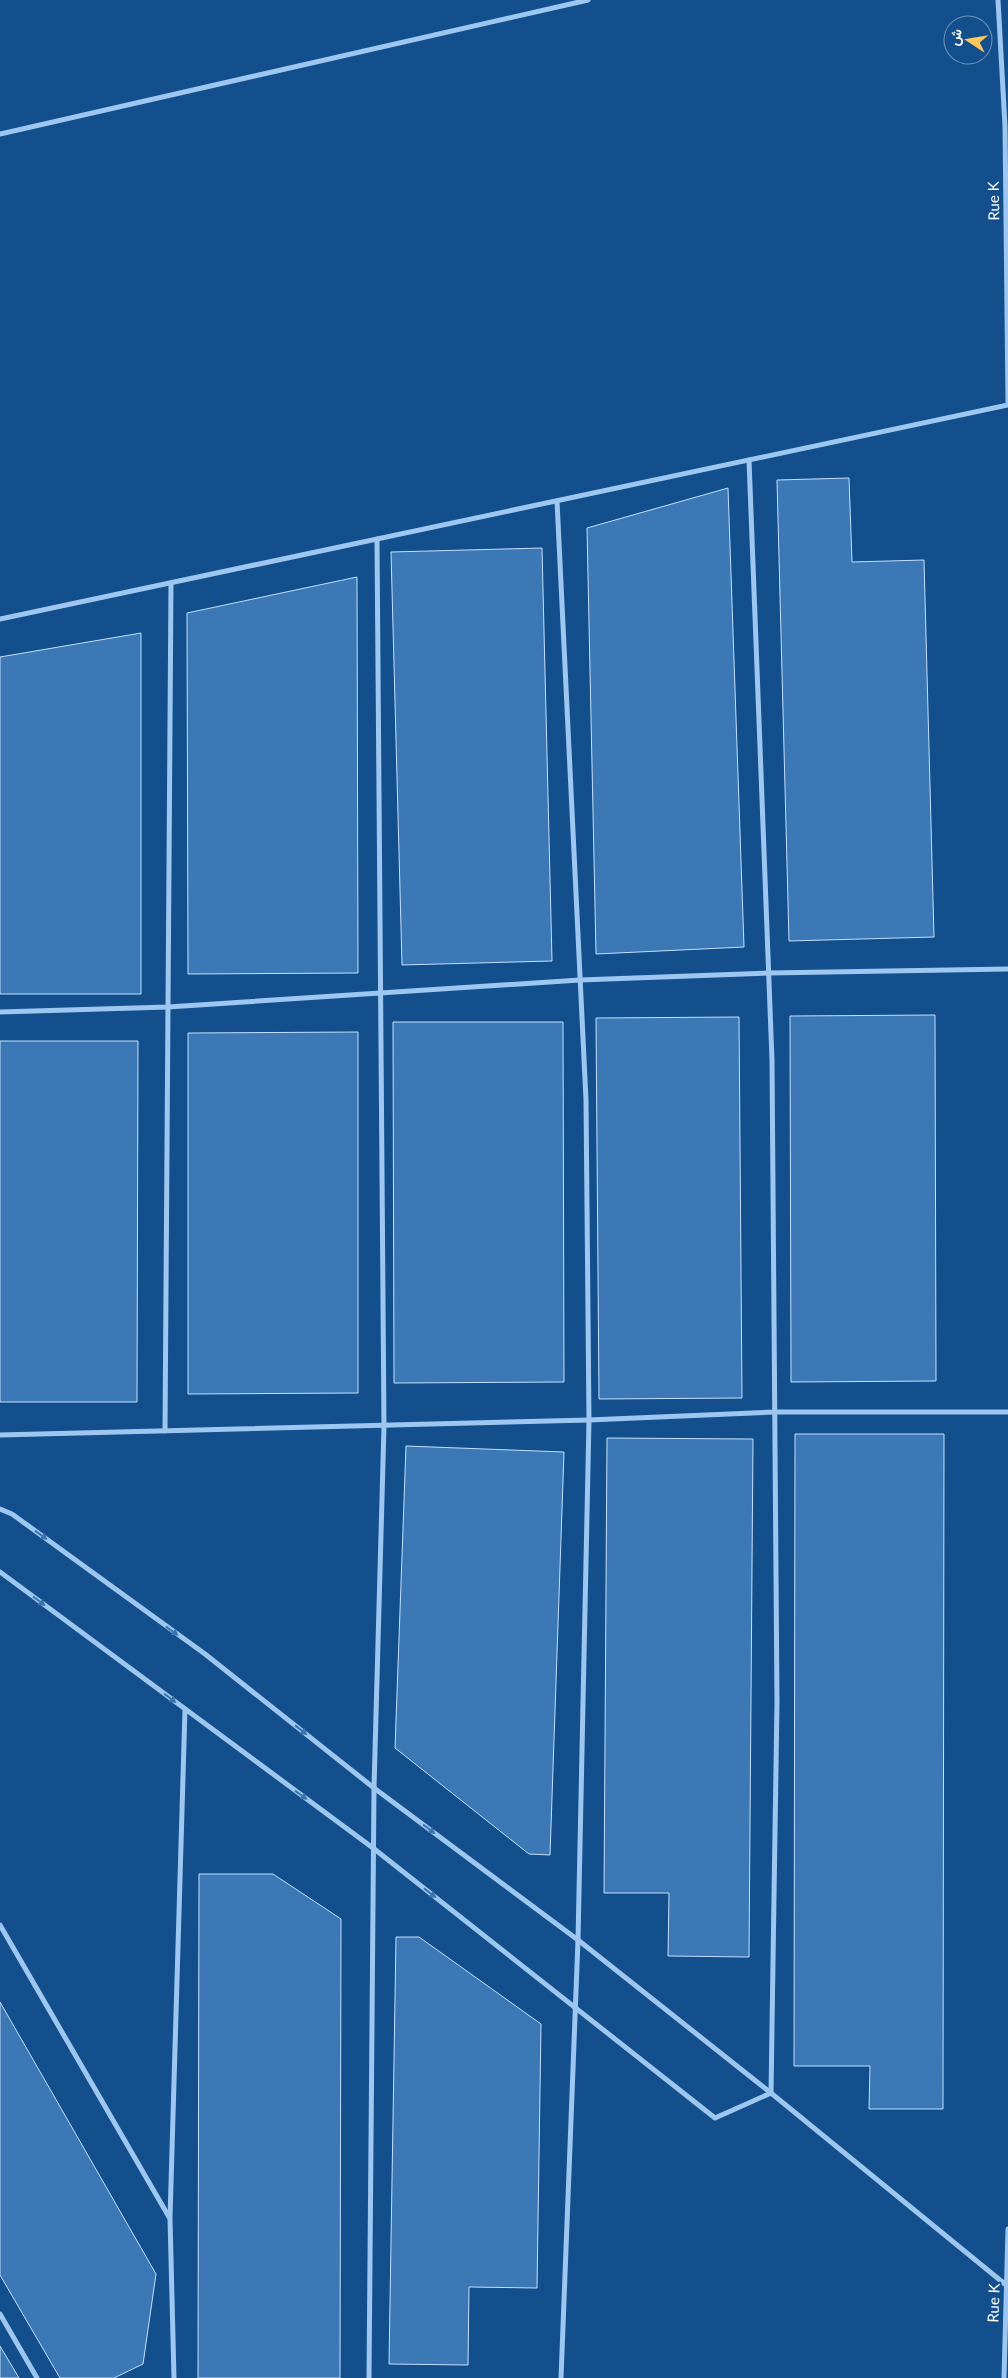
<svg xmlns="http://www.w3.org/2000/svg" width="1008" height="2378" font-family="Lato,Vazirmatn,sans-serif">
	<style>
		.building { fill: #3c78b6; stroke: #c4e0fc }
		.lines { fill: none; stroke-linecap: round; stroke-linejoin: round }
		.minor { stroke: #9dc7f1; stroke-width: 5 }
		.oneway { fill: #3c73ab }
		.labels { text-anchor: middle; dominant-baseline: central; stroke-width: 4; stroke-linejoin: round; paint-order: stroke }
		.street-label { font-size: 15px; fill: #fff; stroke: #134f8d }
	</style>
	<rect width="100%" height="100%" fill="#134f8d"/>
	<g class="building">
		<path d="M849,478L852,562L924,560L934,937L789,941L777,480Z"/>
		<path d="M728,488L744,947L596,954L587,528Z"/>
		<path d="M542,548L552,961L402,965L391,552Z"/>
		<path d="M357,577L358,973L188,974L187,613Z"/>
		<path d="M141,633V994H0V657Z"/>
		<path d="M935,1015L936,1381L791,1382L790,1016Z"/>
		<path d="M739,1017L742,1398L599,1399L596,1018Z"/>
		<path d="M393,1022H563L564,1382L394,1383Z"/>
		<path d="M358,1032V1393L188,1394V1033Z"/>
		<path d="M0,1041H138L137,1402H0Z"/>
		<path d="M795,1434H944L943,2109H869L870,2066H794Z"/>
		<path d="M607,1438L753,1439L749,1957L668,1956L669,1893H604Z"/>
		<path d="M406,1446L564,1452L550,1855L529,1854L395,1748Z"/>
		<path d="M199,1874H273L341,1919L340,2378H198Z"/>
		<path d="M396,1937H419L541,2024L537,2288L469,2287L468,2365L389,2364Z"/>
		<path d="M0,2002L156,2274L143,2364L114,2378H60L0,2275Z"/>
		<path d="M0,2346L19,2378H0Z"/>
	</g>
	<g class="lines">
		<g class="minor">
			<path d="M998,0L1005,126L1008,402"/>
			<path d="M0,134L588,0"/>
			<path d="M557,501L586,1100L589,1420L578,1940L561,2378"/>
			<path d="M0,619L1008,405"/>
			<path d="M0,1012L168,1007L580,980L769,973L1008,969"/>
			<path d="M165,1431L171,583"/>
			<path d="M0,1435L589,1420L775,1412H1008"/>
			<path d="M0,1509L12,1514L205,1654L374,1788L578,1940L771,2093L1006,2285"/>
			<path d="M0,1572L373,1848L715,2118L771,2093L777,1702L772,1060L749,460"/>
			<path d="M0,1925L169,2217"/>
			<path d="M0,2314L37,2378"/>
			<path d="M174,2378L170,2218L185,1709"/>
			<path d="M369,2378L374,1788L384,1426L377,539"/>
			<path d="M1004,2378L1008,2229"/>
		</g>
	</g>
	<defs><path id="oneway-solid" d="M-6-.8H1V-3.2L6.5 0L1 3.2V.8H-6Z" transform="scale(1.25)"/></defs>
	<g class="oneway">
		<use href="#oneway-solid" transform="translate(41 1535) rotate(36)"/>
		<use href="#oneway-solid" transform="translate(39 1601) rotate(37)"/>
		<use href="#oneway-solid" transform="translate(172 1631) rotate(36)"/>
		<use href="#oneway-solid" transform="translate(170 1698) rotate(37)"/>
		<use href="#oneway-solid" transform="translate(301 1730) rotate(38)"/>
		<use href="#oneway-solid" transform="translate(301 1795) rotate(36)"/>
		<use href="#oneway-solid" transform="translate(429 1829) rotate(37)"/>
		<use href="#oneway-solid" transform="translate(430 1893) rotate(38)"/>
	</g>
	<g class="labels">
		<g class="street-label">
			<text transform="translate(993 201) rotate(-91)">Rue K</text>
			<text transform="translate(993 2303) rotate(-88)">Rue K</text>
		</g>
	</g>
	<g transform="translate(968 40) rotate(282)"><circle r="24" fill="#134f8d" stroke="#7195bb"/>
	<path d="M0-4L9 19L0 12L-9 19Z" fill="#ffc85d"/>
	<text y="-8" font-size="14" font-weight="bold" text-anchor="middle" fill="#ffffff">ش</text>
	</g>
</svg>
